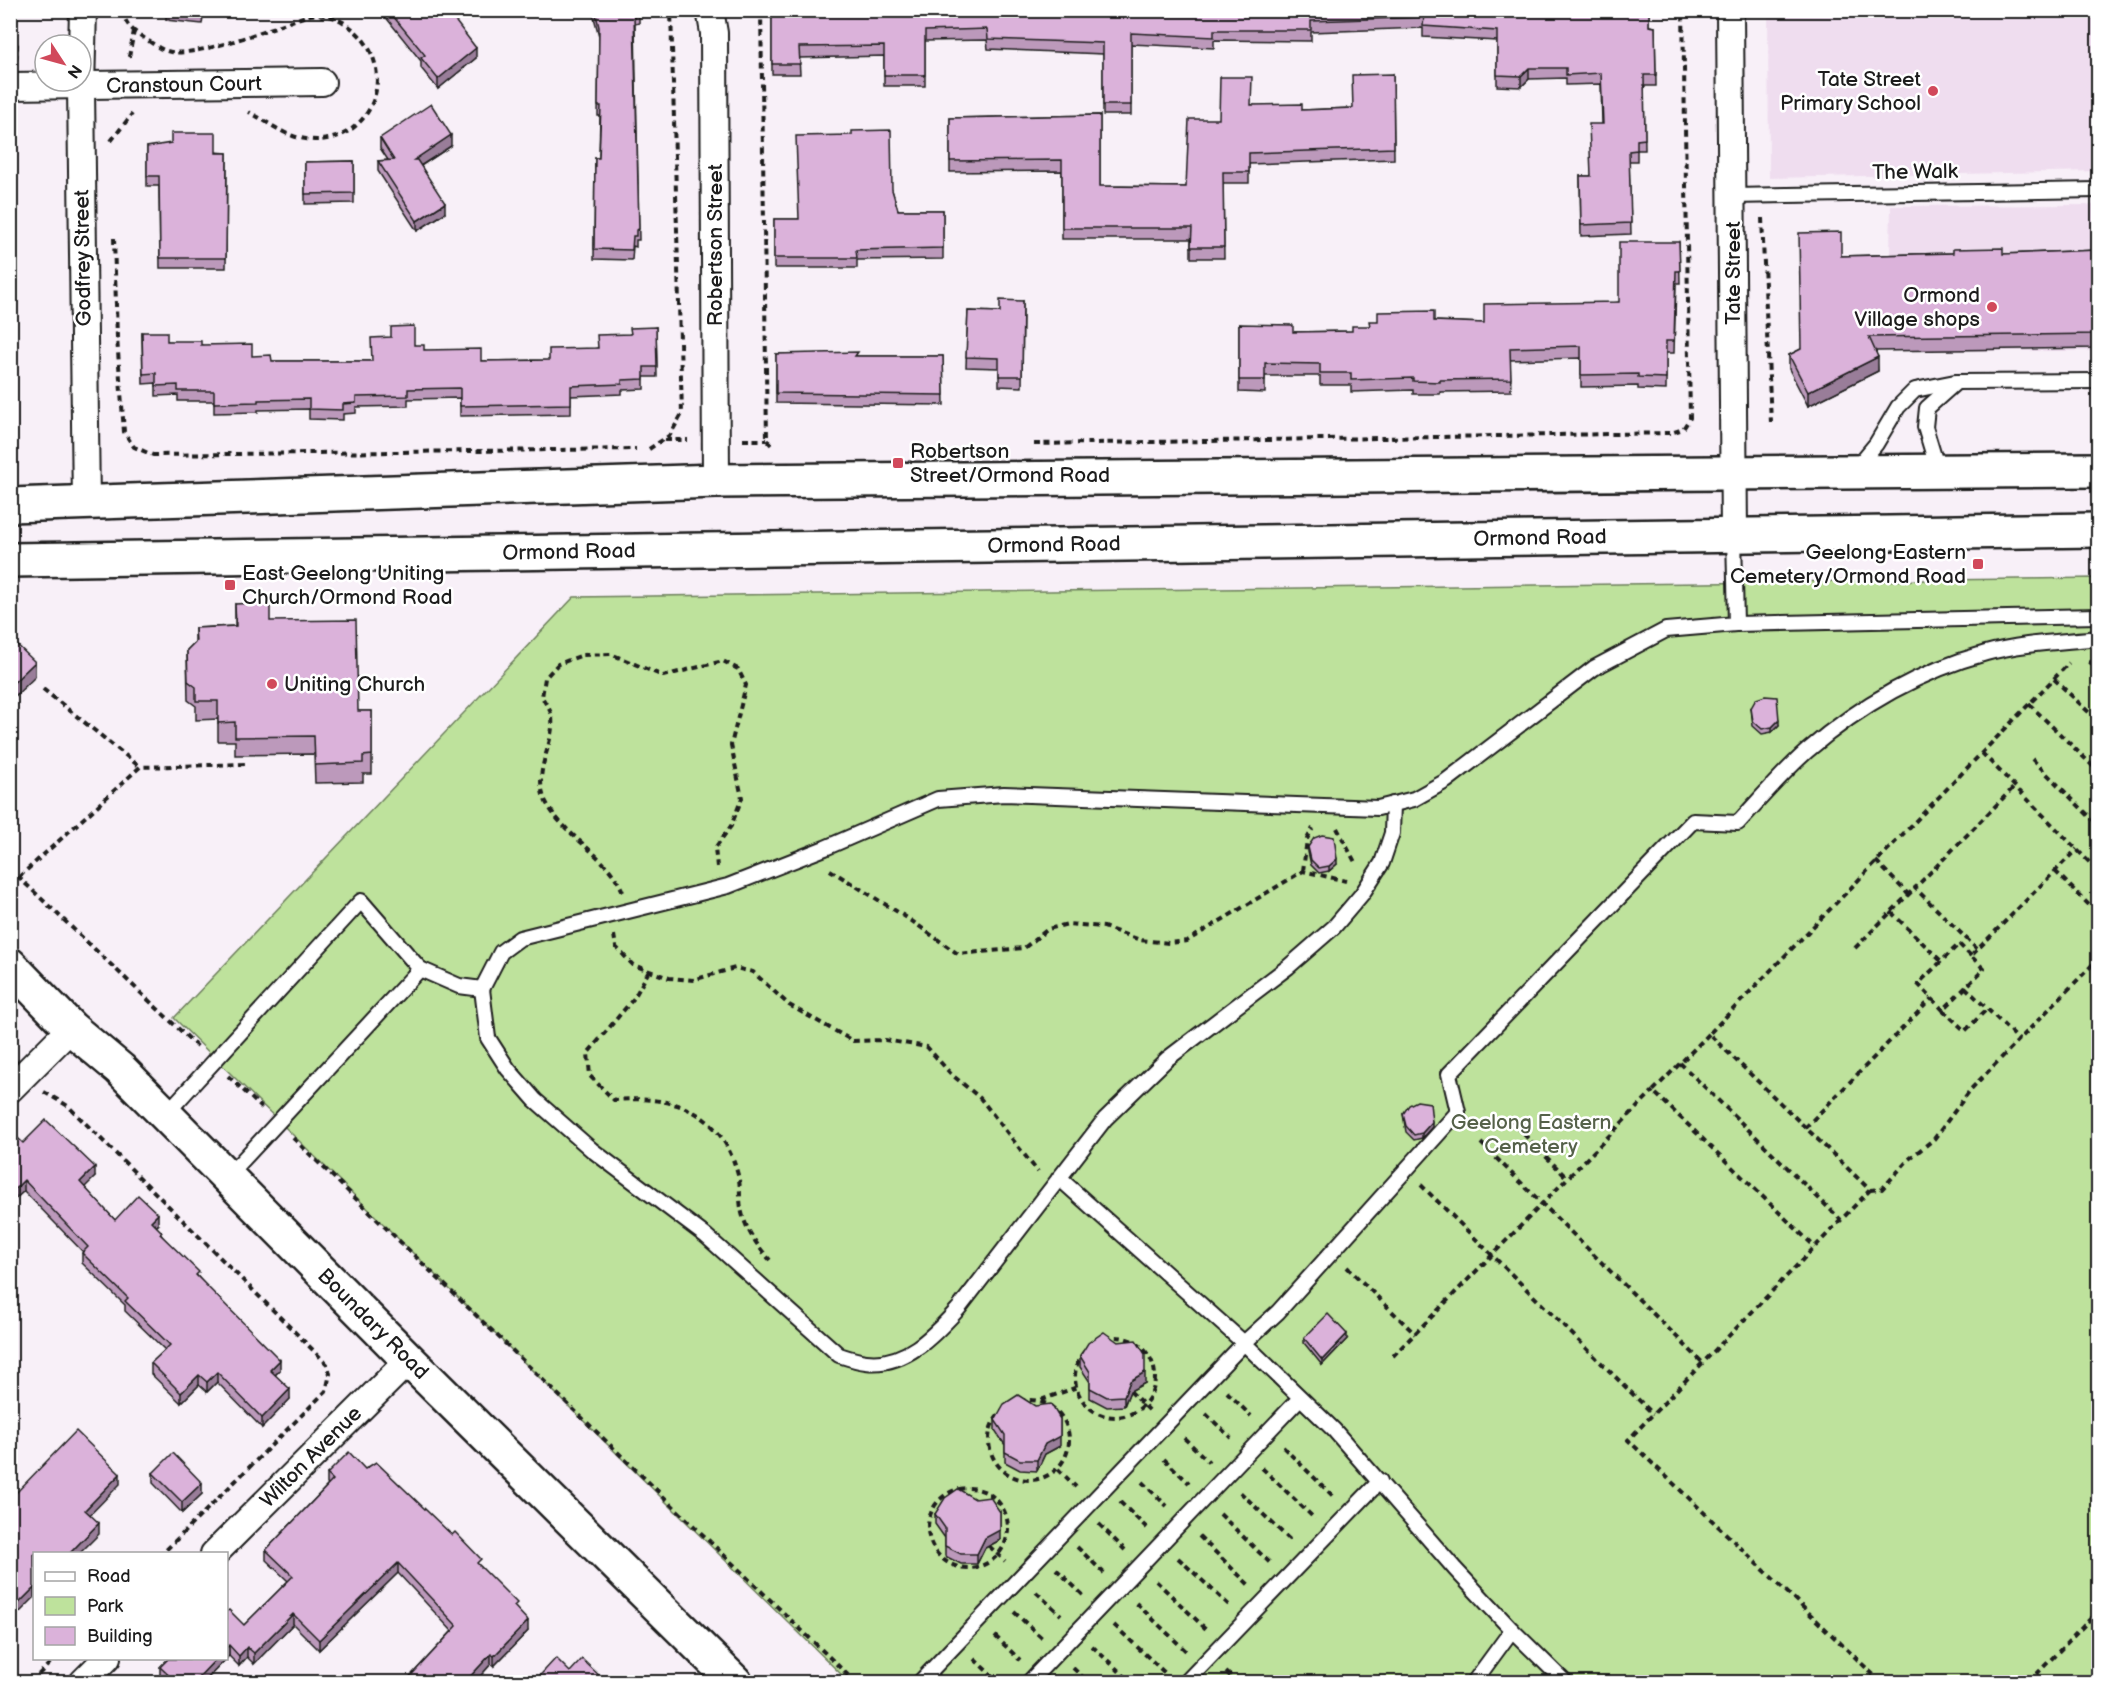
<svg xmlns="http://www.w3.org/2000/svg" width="2109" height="1693" font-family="'Balsamiq Sans',sans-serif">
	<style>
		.built { fill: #efddef }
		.green { fill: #bee29c; stroke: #6d7f5c; stroke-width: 1.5 }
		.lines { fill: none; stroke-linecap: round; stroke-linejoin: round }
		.lane-casing { stroke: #1c1c1c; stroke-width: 18 }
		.street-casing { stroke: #1c1c1c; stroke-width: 30 }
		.secondary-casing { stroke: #1c1c1c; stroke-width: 38 }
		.highway-casing { stroke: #1c1c1c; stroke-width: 38 }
		.path { stroke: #1c1c1c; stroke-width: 4; stroke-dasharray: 6 4.5; stroke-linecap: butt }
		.lane { stroke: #fff; stroke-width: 14 }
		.street { stroke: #fff; stroke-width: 26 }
		.secondary { stroke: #fff; stroke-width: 33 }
		.highway { stroke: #fff; stroke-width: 33 }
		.wall { fill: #bc99bb; stroke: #1c1c1c; stroke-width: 1.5 }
		.shaded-wall { fill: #997d99; stroke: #1c1c1c; stroke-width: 1.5 }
		.building { fill: #dbb2da; stroke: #1c1c1c; stroke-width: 1.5 }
		.poi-dot { fill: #d1495b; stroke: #fff; stroke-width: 2 }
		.labels { text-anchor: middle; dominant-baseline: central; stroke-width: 5; stroke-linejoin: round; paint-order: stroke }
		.poi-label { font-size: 21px; fill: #1c1c1c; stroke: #fff; text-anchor: end }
		.street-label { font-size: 21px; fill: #1c1c1c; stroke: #fff }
		.park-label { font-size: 21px; fill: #556149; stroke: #fff }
	</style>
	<rect width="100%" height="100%" fill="#f8f0f8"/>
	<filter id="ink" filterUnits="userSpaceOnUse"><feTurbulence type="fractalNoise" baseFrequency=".0167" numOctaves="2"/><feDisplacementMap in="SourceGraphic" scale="12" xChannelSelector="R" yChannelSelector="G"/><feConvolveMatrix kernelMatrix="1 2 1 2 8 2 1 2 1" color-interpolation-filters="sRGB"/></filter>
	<g filter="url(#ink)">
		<g class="built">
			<path d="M1768,11H2098V171L1769,178Z"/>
			<path d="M2098,205V351H1888L1891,206Z"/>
		</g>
		<path class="green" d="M2098,578V1682H849L174,1018L574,597Z"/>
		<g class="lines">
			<g class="lane-casing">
				<g id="lane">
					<path d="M1732,196L2098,190"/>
					<path d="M1856,468L1876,444L1898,407L1915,390L1955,382L2098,381"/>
					<path d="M1938,470L1925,427L1927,408L1954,384"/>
					<path d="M1736,624L2098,616"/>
					<path d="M420,969L459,986L482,989L501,952L520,938L728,886L825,848L938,799L1004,794L1378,808L1414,799L1446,781L1594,668L1666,630L1736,624L1734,535"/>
					<path d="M482,989L488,1038L508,1069L535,1100L592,1150L706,1236L839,1355C848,1358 857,1361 866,1362C906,1367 935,1334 959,1308L1105,1119L1167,1059L1288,967L1334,927L1362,894L1382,863L1392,833L1393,804"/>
					<path d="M165,1115L361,901L420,969L227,1177"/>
					<path d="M1059,1178L1244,1343L1278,1312L1458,1112L1449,1074L1693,821L1738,823C1760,799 1782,773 1807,751C1859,706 1920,671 1986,653C2022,643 2061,642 2098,638"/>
					<path d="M920,1682L1244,1343L1334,1430L1455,1569L1512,1630"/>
					<path d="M1029,1682L1300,1398"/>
					<path d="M1186,1682L1380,1481"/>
					<path d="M1474,1682L1512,1630L1565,1682"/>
				</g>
			</g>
			<g class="street-casing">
				<g id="street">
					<path d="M83,10L81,87L86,505"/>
					<path d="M710,10L714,33L716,481"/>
					<path d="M1730,10L1734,535"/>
					<path d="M10,86L322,82"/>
					<path d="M10,1089L71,1028"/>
					<path d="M214,1554L409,1360"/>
					<path d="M83,1682L107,1658"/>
				</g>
			</g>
			<g class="secondary-casing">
				<path id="secondary" d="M10,965L71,1028L120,1069L409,1360L735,1682"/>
			</g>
			<g class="highway-casing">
				<g id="highway">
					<path d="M10,505L716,481L2098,470"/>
					<path d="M10,560L2098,530"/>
				</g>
			</g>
			<g class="path">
				<path d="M123,10C124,24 133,31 144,38C151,42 159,49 167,51C193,60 276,26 303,17C318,12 333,15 346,24C409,67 368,160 293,136C278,131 263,119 249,112"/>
				<path d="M761,10L767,440L774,448"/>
				<path d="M129,57L134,31"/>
				<path d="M16,60L17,42"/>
				<path d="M111,141L132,114"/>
				<path d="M1762,218L1771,423"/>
				<path d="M114,238L117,338L124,432L134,447L153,455L636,449"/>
				<path d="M665,440H688"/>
				<path d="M743,440H767"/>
				<path d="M1034,444L1671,433L1683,429L1690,418L1683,10"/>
				<path d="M649,449L670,435L682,414L671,10"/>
				<path d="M2089,661L2098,670"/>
				<path d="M2054,679L2098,721"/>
				<path d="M43,689L140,767"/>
				<path d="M2029,704L2098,771"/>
				<path d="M1982,753L2098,871"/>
				<path d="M2032,759L2098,825"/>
				<path d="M1337,828L1356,864"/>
				<path d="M1876,861L1908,894"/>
				<path d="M10,869L199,1048"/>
				<path d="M830,870L909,919L958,954L1024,948L1048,929L1068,924L1104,927L1140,940L1169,943L1187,941L1303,871L1346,881"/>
				<path d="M1303,871L1307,839L1313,828"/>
				<path d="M2055,871L2098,914"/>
				<path d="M19,877L140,767L246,764"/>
				<path d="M623,892C608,855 564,837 546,802C531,772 555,746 552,717C551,710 545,703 542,697L545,678L558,664L583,655L611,654L663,676L723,661L738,669L746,685L731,745L742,798L731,826L715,848L717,867"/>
				<path d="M1891,912L1941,961"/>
				<path d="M614,935L616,947L633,965L669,978L693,980L735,968L753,972L789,1005L853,1041L885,1040L927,1047L951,1074L980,1098L1038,1172"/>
				<path d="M1855,948L1915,888"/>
				<path d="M1977,949L1915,888L2015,786"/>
				<path d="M1971,956L1959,944L1918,984L1943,1010L1984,969L1971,956L2077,849"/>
				<path d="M649,971L634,998L588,1053L590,1076L614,1100C676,1095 721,1111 738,1175C741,1186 739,1197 741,1208C744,1227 757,1246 770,1260"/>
				<path d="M1965,987L2019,1040"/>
				<path d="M1943,1010L1965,1031L1987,1009"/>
				<path d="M1709,1034L1653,1091L1815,1247"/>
				<path d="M1680,1063L1841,1220"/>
				<path d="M228,1076L262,1108"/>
				<path d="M44,1092L68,1106L328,1365L330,1374L326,1391L162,1554"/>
				<path d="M1509,1119L1567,1178"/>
				<path d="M1805,1128L1932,998"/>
				<path d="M293,1138L855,1682"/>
				<path d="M1481,1143L1703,1363"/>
				<path d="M1421,1185L1653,1414"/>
				<path d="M1870,1190L1882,1189L1909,1159L1934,1139L1971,1089L2098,959"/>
				<path d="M1347,1267L1415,1334"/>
				<circle cx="1115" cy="1377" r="40"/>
				<path d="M1393,1356L1653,1091"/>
				<path d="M1130,1391L1150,1411"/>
				<path d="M1227,1392L1251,1416"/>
				<circle cx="1029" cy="1440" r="40"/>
				<path d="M1041,1400L1077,1387"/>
				<path d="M1206,1414L1231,1438"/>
				<path d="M1184,1438L1209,1462"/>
				<path d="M1283,1447L1335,1498"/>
				<path d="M1164,1459L1189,1483"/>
				<path d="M1262,1468L1315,1519"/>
				<path d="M1058,1469L1076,1487"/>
				<path d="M1142,1482L1167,1506"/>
				<circle cx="968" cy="1528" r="40"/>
				<path d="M1240,1492L1291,1541"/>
				<path d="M1120,1502L1147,1528"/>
				<path d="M1220,1514L1270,1563"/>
				<path d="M1099,1524L1125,1550"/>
				<path d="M1199,1536L1249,1585"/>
				<path d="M989,1546L1005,1561"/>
				<path d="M1077,1547L1104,1573"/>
				<path d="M1178,1558L1230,1606"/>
				<path d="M1056,1569L1083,1595"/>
				<path d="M1156,1581L1207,1630"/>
				<path d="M1036,1592L1061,1615"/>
				<path d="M1136,1603L1187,1652"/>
				<path d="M1014,1612L1042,1638"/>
				<path d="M1114,1625L1166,1674"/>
				<path d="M995,1636L1020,1660"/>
				<path d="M1092,1646L1131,1682"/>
				<path d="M974,1659L999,1682"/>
				<path d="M1073,1668L1088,1682"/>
				<path d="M1226,1672L1237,1682"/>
				<path d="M31,1682L55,1658"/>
				<path d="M1881,1682L1628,1440L1870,1190L1709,1034L2069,663"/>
				<path d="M2029,1682L2098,1611"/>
			</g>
			<use href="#lane" class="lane"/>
			<use href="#street" class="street"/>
			<use href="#secondary" class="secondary"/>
			<use href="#highway" class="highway"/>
		</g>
		<g class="wall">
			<path d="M166,10H204L202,24L166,20Z"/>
			<path d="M380,10H447L476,58L438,89L421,68V61Z"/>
			<path d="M592,10H638L639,13V23L635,24L639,240H636V247L633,246L632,260L594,259L595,158H599L600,116H598L599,36Z"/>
			<path d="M772,10H1649V26L1655,27L1656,86H1644L1645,150H1637V161H1629L1631,234L1581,236L1580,176H1591L1602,124L1601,84L1566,85V78L1529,79L1521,87L1497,86V41L1423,37V28L1311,32V41L1214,40V48L1131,44V115H1103V54L988,49L987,40L925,41V86H884V56L799,58L800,74H772Z"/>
			<path d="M1393,74L1394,159L1249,164V183H1223L1224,258H1191V239H1062V171L950,172V118L1100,115V186L1186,187L1219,119L1251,105L1302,110L1352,108Z"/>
			<path d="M380,138L451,146L421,166L445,213L417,231L378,171V161L388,160L380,148Z"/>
			<path d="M147,147L227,153L226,268H160L159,186H147Z"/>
			<path d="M354,161V203L305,204V162Z"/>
			<path d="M892,190L898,210H943V259L857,260V268H774V219H798Z"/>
			<path d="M1679,242L1680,283H1676L1674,353H1666V390L1638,389V386L1581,387V358L1510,360L1511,391L1440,392V394H1413V390L1351,392V385H1320V376H1265V393L1239,392V324L1293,332L1352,331L1370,326L1434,321L1484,323L1619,302Z"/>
			<path d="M2098,250V348L1876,351L1878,371L1808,406L1789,369V355L1801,349L1841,256L1953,253L2003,254Z"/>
			<path d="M1023,301L1022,387L999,386V368L966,367L968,311L1000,312Z"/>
			<path d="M656,327L657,377H644V389L622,390V394L571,396V414L460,416V398L408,399V406L356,407V413L343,414V420L309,419V409L258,410V412L214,413V401H178V395L156,396V383L143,384L142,332L167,341L201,345L272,361H372L414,345L424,350L481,361L549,360L597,348L630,334Z"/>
			<path d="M10,345H14V382L11,381L10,397Z"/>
			<path d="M776,354L858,356H943L944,405L776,403Z"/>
			<path d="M235,604L270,621L358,711H372V774H363V782L315,783L314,754L235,755V741H218V719L196,720V706L188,700L187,650L195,642V628L235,626Z"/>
			<path d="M1751,708L1779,725L1772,732L1762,734L1753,726Z"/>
			<path d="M1308,847L1337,864L1329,871L1319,873L1311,865L1308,852Z"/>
			<path d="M1403,1114L1432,1127L1422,1138L1414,1140L1406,1132Z"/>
			<path d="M10,1131L23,1143L95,1177L84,1187L115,1220L158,1225L156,1226L162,1236L280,1370L275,1375L290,1399L262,1428L217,1382L207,1392L199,1385L181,1403L151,1374V1363L165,1350L125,1311V1305L82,1263V1253L83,1252L24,1191L15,1199L10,1195Z"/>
			<path d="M1304,1338L1347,1339L1322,1365L1304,1343Z"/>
			<path d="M1080,1356L1145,1383L1130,1391L1124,1406L1107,1407L1090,1398V1382L1080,1367Z"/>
			<path d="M995,1420L1060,1446L1045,1454L1037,1471L1020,1470L1005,1462V1445L995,1430Z"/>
			<path d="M365,1469L481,1567L517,1610L528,1631L494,1666L491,1664L474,1683H404L452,1631L398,1573L319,1650L293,1624L254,1664L247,1657L239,1666L229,1656L226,1612L244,1625L288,1581L266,1560V1550L328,1485L327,1484V1474Z"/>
			<path d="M153,1473L202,1494L182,1513L153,1483Z"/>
			<path d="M935,1514L1000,1540L985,1548L977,1564H961L945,1556V1538L935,1524Z"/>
			<path d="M168,1659H226L203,1683H166L160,1677V1667Z"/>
		</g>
		<g class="shaded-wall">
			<path d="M476,48V58L438,89V79Z"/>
			<path d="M1529,68V79L1521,87V76Z"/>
			<path d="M451,135V146L414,170V160Z"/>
			<path d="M445,203V213L417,231V221Z"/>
			<path d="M1878,357V371L1808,406V392Z"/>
			<path d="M35,662V677L10,701V686Z"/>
			<path d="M1779,720V725L1772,732V727Z"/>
			<path d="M1337,859V864L1329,871V866Z"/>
			<path d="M1432,1122V1127L1422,1138V1133Z"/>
			<path d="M95,1167V1177L80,1192V1182Z"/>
			<path d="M24,1180V1191L15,1199V1189Z"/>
			<path d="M158,1214V1225L151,1231V1221Z"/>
			<path d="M1347,1334V1339L1322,1365V1360Z"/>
			<path d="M280,1360V1370L270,1380V1370Z"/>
			<path d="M217,1372V1382L207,1392V1382Z"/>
			<path d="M1145,1372V1383L1130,1391L1124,1406V1396L1130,1381Z"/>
			<path d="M199,1375V1385L181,1403V1393Z"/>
			<path d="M290,1389V1399L262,1428V1418Z"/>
			<path d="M1060,1419V1446L1045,1454L1037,1471V1460L1045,1444Z"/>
			<path d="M120,1474V1484L85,1520V1510Z"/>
			<path d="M202,1483V1494L182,1513V1502Z"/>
			<path d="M1000,1512V1540L985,1548L977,1564V1554L985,1538Z"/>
			<path d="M99,1523V1534L79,1554H69Z"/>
			<path d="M398,1563V1573L319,1650V1640Z"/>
			<path d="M34,1588V1598L10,1622V1612Z"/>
			<path d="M293,1614V1624L254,1664V1653Z"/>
			<path d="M528,1621V1631L494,1666V1656Z"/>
			<path d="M229,1645V1656L226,1658V1648Z"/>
			<path d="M247,1647V1657L239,1666V1656Z"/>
			<path d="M491,1654V1664L474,1683H464Z"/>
			<path d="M216,1659H226L203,1683H193Z"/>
		</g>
		<g class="building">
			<path d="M167,10H203L202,14Z"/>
			<path d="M388,10H447L476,48L438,79L421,58L425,55Z"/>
			<path d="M595,10H638L639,13L634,14L639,229L636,230V236H633L632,250L594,249L595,158H599L601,106H598L599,27Z"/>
			<path d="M772,10H1649V26L1655,27L1656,75H1644L1645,139L1637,140V150L1629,151L1631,223L1581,225L1580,176H1591L1589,124H1603L1601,73L1566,75V68H1529L1521,76L1497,75V31L1423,26L1424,17L1311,21V30H1214V37L1131,33V105H1103V43L988,39L987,29L925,31V75H884V46L799,47L800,64H772Z"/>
			<path d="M1393,74L1394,148L1249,153V172H1223L1224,247H1191L1192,228H1062V160L950,161V118L1100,115V186L1186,187L1189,119H1219L1220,77H1252L1251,105L1302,104V110L1353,108L1352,75Z"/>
			<path d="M431,104L451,135L414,160H417L445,203L417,221L378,161L394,160L380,138Z"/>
			<path d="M891,130L892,190L898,210H943V248L856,250L857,258H774V219H799L796,136L852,135V131Z"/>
			<path d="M171,133H216V153H227L226,258H160L159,176H147V147L171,143Z"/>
			<path d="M354,161V193L305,194V162Z"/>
			<path d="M1841,232V256L1953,253V249L2003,248V254L2098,250V334L1869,337L1878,357L1808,392L1789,355L1801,349L1799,233Z"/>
			<path d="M1619,242H1679L1680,271H1676L1674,341H1666V378L1638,377V374L1581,375V346L1510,348L1511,379L1440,380V382L1413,381V378L1351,380V373H1320V364L1265,363V380H1239V324L1293,325V332L1352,331V326H1370L1369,321H1378V312L1434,311V321L1484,323V304L1619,302Z"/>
			<path d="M1000,300L1023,301L1022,376H999V358L966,357L968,311L1000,312Z"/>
			<path d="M414,326V345H424V350L481,349V361L549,360V349L598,348L597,335L631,334L630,328L656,327L657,367H644V379L622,380V384L571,386V404L460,406V388L408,389V396L356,397V403L343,404V410L309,409V399L258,400V402L214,403V391H178V385L156,386V373L143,374L142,332H167V341H201V345L252,344V356L271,355L272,361H372L371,338L391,337V327Z"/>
			<rect x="10" y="345" width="4" height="26"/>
			<path d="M858,352L855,356H943L944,395L776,393V354Z"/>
			<path d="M270,602V621L356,620L358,711H372V755L363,756V763L315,765L314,736L235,737V722L218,723V701H196V687L188,681L187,650L196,641L195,628L236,626L235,604Z"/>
			<path d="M10,638L35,662L10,686Z"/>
			<path d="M1765,696L1777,697L1779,720L1772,727L1762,729L1753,721L1751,708L1756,699Z"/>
			<path d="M1322,835L1334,837L1337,859L1329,866L1319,868L1311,860L1308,847L1314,838Z"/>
			<path d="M1417,1101L1430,1103L1432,1122L1422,1133L1414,1135L1406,1126L1403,1114L1409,1105Z"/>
			<path d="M46,1120L95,1167L80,1182L115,1220L138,1195L158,1214L151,1221L162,1232L160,1234L199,1272L196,1275L280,1360L270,1370L290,1389L262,1418L217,1372L207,1382L199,1375L181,1393L151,1363L170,1345L125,1301L128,1298L82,1253L88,1247L24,1180L15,1189L10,1185V1131L23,1143Z"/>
			<path d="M1328,1314L1347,1334L1322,1360L1304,1338Z"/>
			<path d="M1104,1332L1118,1342L1136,1340L1145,1354V1372L1130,1381L1124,1396L1107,1397L1090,1388V1372L1080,1356L1088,1343Z"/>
			<path d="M1018,1395L1035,1406L1051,1404L1060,1419V1436L1045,1444L1037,1460H1020L1005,1452V1435L995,1420L1004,1404Z"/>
			<path d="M76,1431L120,1474L85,1510L99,1523L69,1554H34V1588L10,1612V1487L16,1493Z"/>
			<path d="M349,1452L365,1469L376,1462L452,1535L455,1532L481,1559L477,1563L517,1603L514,1606L528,1621L494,1656L491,1654L464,1683H404L457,1626L398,1563L319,1640L293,1614L254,1653L247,1647L239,1656L229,1645L226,1648V1612L229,1610L244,1625L293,1576L266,1550L333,1480L327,1474Z"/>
			<path d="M173,1453L202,1483L182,1502L153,1473Z"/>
			<path d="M958,1489L975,1499L990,1497L1000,1512V1530L985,1538L977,1554H961L945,1546V1528L935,1514L945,1498Z"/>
			<path d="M556,1658L570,1672L582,1659L604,1680L602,1683H533Z"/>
			<path d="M168,1659H216L193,1683H177L160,1667Z"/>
		</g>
	</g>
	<g class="poi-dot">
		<circle cx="1933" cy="91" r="6"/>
		<circle cx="1992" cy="307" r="6"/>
		<rect x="892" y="457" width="12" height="12" rx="3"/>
		<rect x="1972" y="558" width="12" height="12" rx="3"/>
		<rect x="224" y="579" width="12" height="12" rx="3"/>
		<circle cx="272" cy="684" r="6"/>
	</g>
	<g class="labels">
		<g class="poi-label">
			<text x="1921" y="79">Tate Street<tspan x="1921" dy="24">Primary School</tspan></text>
			<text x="1980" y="295">Ormond<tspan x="1980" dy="24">Village shops</tspan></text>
			<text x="910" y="451" text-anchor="start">Robertson<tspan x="910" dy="24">Street/Ormond Road</tspan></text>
			<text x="1966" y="552">Geelong Eastern<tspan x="1966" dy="24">Cemetery/Ormond Road</tspan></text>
			<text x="242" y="573" text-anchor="start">East Geelong Uniting<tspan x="242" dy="24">Church/Ormond Road</tspan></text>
			<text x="284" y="684" text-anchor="start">Uniting Church</text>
		</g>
		<g class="street-label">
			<text transform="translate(184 85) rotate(-1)">Cranstoun Court</text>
			<text transform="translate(1915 172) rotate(-1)">The Walk</text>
			<text transform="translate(715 245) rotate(-90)">Robertson Street</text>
			<text transform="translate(83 258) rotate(-91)">Godfrey Street</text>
			<text transform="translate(1733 273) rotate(-90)">Tate Street</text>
			<text transform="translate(1540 538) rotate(-1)">Ormond Road</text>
			<text transform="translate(1054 545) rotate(-1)">Ormond Road</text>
			<text transform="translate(569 552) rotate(-1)">Ormond Road</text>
			<text transform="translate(373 1324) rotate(45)">Boundary Road</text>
			<text transform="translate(311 1457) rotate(-45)">Wilton Avenue</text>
		</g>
		<g class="park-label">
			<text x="1531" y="1122">Geelong Eastern<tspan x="1531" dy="24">Cemetery</tspan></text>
		</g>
	</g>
	<rect width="2109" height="1693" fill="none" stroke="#fff" stroke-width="36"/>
	<rect x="18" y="18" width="2073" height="1657" fill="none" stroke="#1c1c1c" stroke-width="2" filter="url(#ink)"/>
	<rect x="33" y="1552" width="195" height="108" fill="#ffffff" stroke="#a4a4a4" stroke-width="1.5"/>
	<rect x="45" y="1572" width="30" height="9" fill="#ffffff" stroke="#a4a4a4" stroke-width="1.5"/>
	<text x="87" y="1582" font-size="18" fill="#1c1c1c">Road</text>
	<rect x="45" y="1597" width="30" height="18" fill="#bee29c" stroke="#a4a4a4" stroke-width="1.5"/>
	<text x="87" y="1612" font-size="18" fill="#1c1c1c">Park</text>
	<rect x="45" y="1627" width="30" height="18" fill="#dbb2da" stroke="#a4a4a4" stroke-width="1.5"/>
	<text x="87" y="1642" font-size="18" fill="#1c1c1c">Building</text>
	<g transform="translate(63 63) rotate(126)"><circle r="28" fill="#ffffff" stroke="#a4a4a4" stroke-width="1.5"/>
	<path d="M0-4.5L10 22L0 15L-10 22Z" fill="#d1495b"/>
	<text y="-9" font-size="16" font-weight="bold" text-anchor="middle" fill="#1c1c1c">N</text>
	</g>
</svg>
